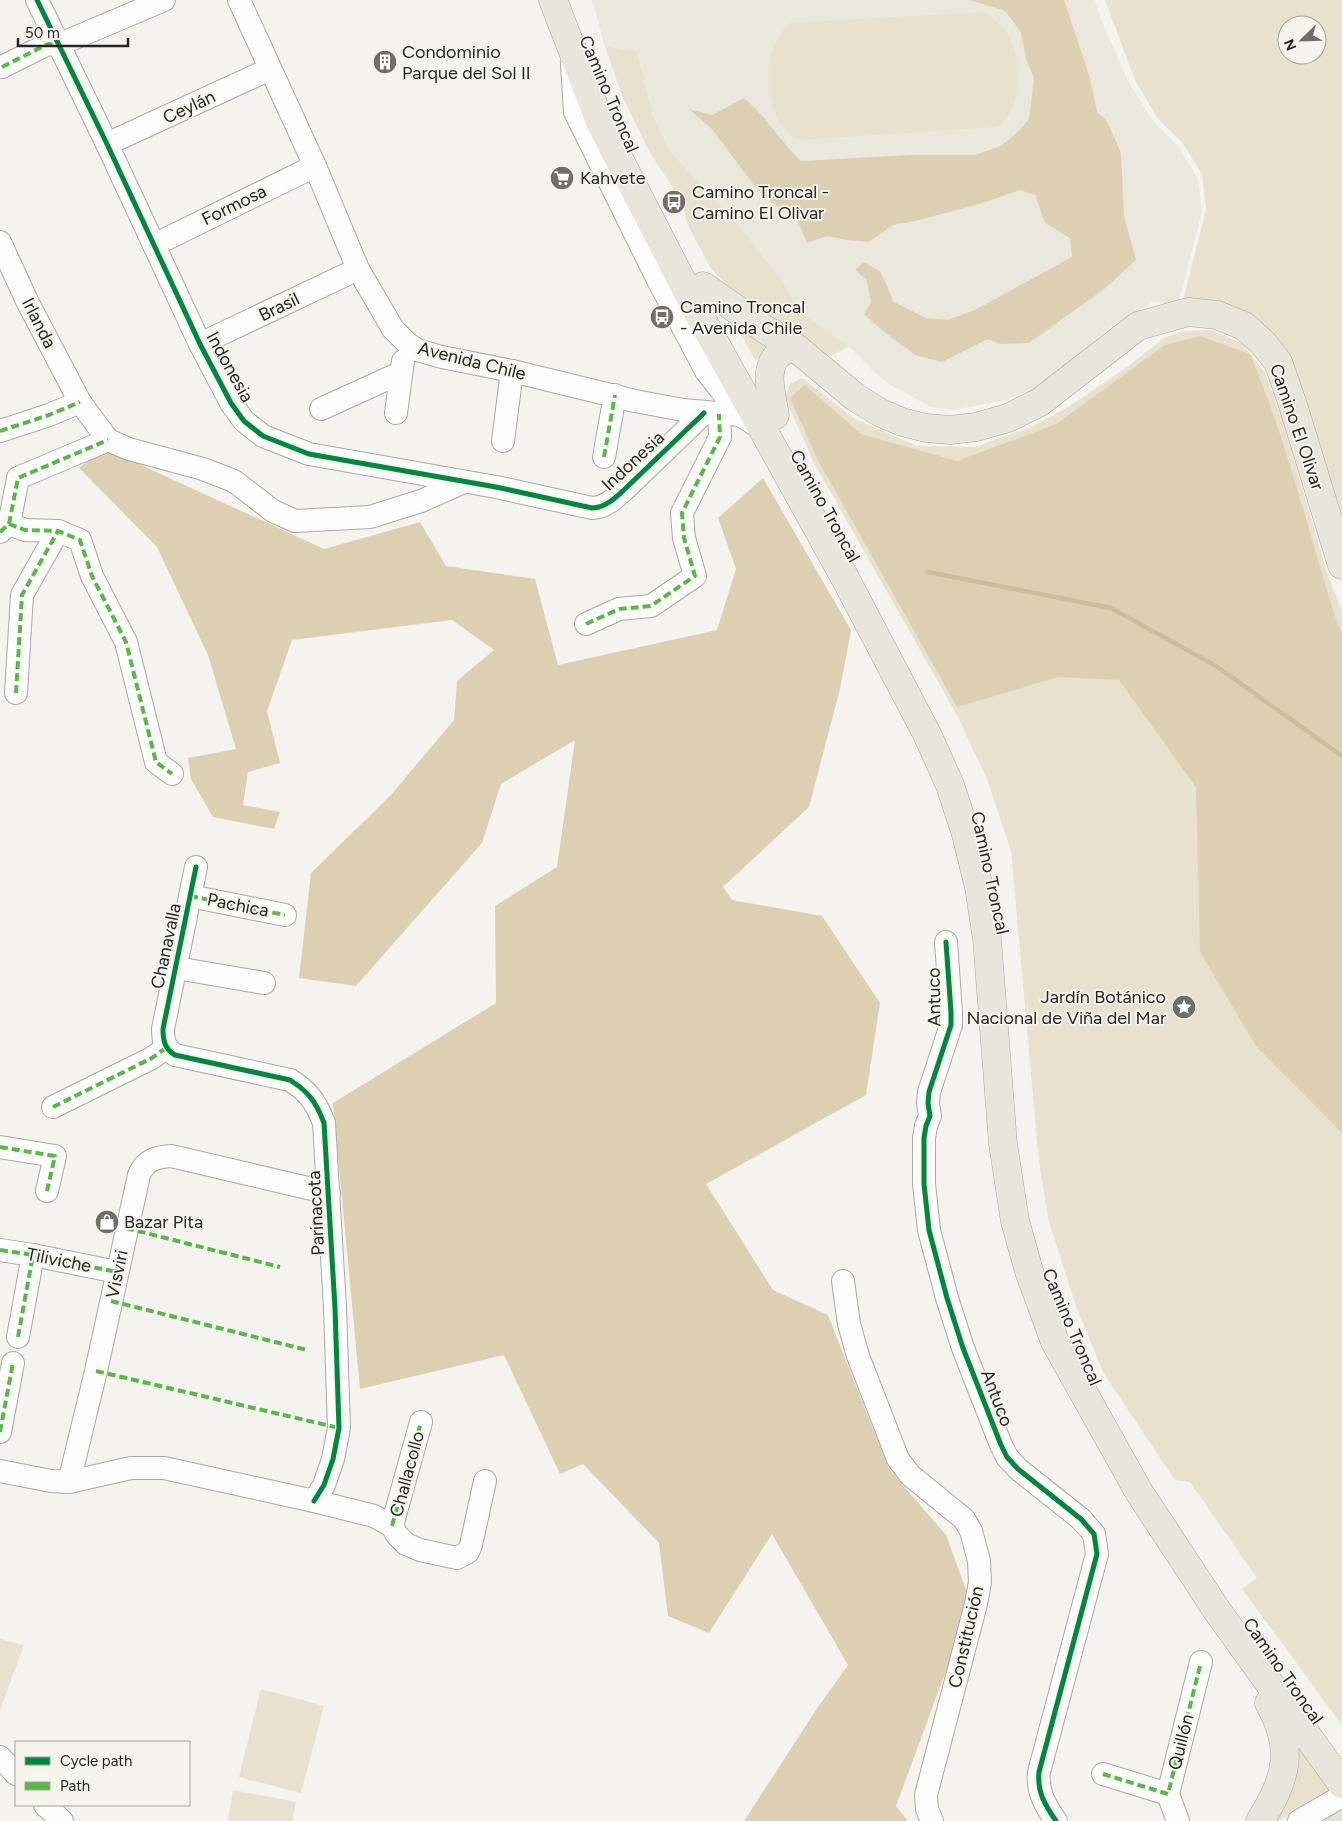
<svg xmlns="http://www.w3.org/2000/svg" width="1342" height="1821" font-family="Figtree,sans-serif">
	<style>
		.built { fill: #eae7dd }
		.green { fill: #e8e1cd; fill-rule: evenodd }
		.forest { fill: #ddd0b2 }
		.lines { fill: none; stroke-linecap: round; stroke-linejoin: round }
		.stream { stroke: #cdbd98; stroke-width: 4.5 }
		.minor-casing { stroke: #aaa9a6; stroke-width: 24 }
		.major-casing { stroke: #aaa595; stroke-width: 29 }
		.minor { stroke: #fdfdfd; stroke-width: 22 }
		.major { stroke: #e7e5dc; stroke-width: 28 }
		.quiet { stroke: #58b947; stroke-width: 4; stroke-dasharray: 8 4; stroke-linecap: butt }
		.cycleway-casing { stroke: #f6f4ed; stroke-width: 8 }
		.cycleway { stroke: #00873e; stroke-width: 5 }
		.labels { text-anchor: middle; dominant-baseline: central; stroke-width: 4; stroke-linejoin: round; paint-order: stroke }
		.poi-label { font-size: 18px; fill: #272624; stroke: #f6f4ed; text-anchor: start }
		.street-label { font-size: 18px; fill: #272624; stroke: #f6f4ed }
	</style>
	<rect width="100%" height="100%" fill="#f4f3ef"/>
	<path class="built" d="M592,0H1095L1100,17L1128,81L1153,121L1178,146L1198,179L1202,212L1178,304L1153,302L1112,326L1041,386L1006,400L953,410L931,407L892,386L877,375L849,347L803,314L780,278L739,226L670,151L653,116L637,51L605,46Z"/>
	<g class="green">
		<path d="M1105,0H1342V526L1275,341L1182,304L1206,210L1202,174L1182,142L1158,119L1135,80ZM1287,25H1317V55H1287Z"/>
		<path d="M984,12C994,19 1003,25 1009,36C1022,63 1023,109 997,127L799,140C791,135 783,129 779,121C763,92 764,46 790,23Z"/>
		<path d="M605,46L637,51L653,116L670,151L739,226L780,278L803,314L849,347L829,356L742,301L710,267L687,223L684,210L673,188L649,151L623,98Z"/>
		<path d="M735,324L767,346L756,361Z"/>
		<path d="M1211,330L1243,344L1265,373L1282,419L1328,576L1342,611V1725L1242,1589L1257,1578L1190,1482L1175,1480L1103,1372L1076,1306L1049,1222L1039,1162L1011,851L987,779L958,717L814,463L785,398L790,384L802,378L855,419L917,446L975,447L1029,428L1067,408L1127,367L1164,338L1183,331Z"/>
		<path d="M0,1639L24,1645L0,1710Z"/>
		<path d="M261,1689L324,1706L301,1793L239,1777Z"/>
		<path d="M1289,1734L1332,1792L1278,1821H1266Z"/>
		<path d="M233,1790L296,1802L292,1821H228Z"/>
		<path d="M1342,1806V1821H1317Z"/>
	</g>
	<g class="forest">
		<path d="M970,0H1064L1090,78L1097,112L1107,121L1121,153L1124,216L1136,260L1103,290L1029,343L1000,344L988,339L942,362L915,355L883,331L864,314L871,302L867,281L856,270L863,262L880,271L894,302L926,318L947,320L975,310L1072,257L1070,238L1045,223L1035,195L1020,190L983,203L915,221L893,225L869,242L847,240L827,236L807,243L791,206L778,207L759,192L712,129L689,109L712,115L744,98C766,116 780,141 801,161L910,155H975L1001,146L1017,133L1029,119L1034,78L1026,59L1021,32L1005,11Z"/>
		<path d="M1200,336L1250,354C1287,441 1309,535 1338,626L1342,632V1133L1256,1046L1200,952L1196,787L1119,680L1058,677L957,707L818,460L790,398L805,385L861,434L957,461L1056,424L1165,345Z"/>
		<path d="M104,448L324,549L420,522L446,566L535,579L558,665L717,630L736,569L718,518L763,478L851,630L840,689L809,807L723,887L732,900L822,916L880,1003L866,1095L706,1184L773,1290L828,1315L889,1469L946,1535L971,1603L896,1806L908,1821H744L816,1710L848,1665L772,1534L709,1633L668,1616L659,1543L583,1464L560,1474L504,1355L360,1389L333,1103L496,1003L495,906L557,867L575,740L501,784L482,843L356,986L299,978L311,873L391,795L454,720L457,681L494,650L452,620L292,640L267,711L280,763L248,772L243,805L280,812L274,829L213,817L191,779L188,758L236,749L208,655L157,547L79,468Z"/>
	</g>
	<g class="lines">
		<path class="stream" d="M928,572L1111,608L1216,666L1342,756"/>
		<g class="minor-casing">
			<g id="minor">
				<path d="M37,0L107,144L200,344L231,403L244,421L263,436L309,454L496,487L592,508C606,508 616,497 626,488L704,413"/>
				<path d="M239,0L315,166L358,269L393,329L407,343L417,350L442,357L512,371L635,401L683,410L740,415L762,429"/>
				<path d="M572,64L575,112L658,280L706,371L740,415"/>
				<path d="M2,67L48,44L58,45L164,0"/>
				<path d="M107,144L270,69"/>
				<path d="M0,242L27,301L80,402L108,440L129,449L203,469L234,481L273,511L295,521L370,517L421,501L464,482"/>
				<path d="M154,245L315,166"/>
				<path d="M200,344L358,269"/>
				<path d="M321,409L400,373"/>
				<path d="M396,413L403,361"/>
				<path d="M0,431L49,415L80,402"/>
				<path d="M503,441L512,371"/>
				<path d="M604,457L615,395"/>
				<path d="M9,524L18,478L108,440"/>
				<path d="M0,532L9,524L25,530L58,531L80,540L92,576L126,642L156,762L172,774"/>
				<path d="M586,624L619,609L651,606L695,576L684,538L682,513L720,437L719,414"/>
				<path d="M16,693L22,595L58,531"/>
				<path d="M196,867L163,1029C163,1041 165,1049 175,1055L290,1080C309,1092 316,1102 324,1123L335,1308L339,1428L333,1459L324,1485L314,1501"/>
				<path d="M190,896L285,915"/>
				<path d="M946,942L951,1012V1025L929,1092L928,1103L930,1116L926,1126L924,1138V1184L929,1230L947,1298L963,1348L1001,1445L1007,1457L1018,1469L1081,1519L1094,1534L1097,1554L1039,1772C1037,1792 1045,1805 1056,1821"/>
				<path d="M176,968L264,983"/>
				<path d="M53,1107L152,1058L166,1048"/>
				<path d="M0,1147L55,1156L47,1191"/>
				<path d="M0,1250L33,1255L117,1272"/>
				<path d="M843,1281L849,1324L858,1356L898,1459L910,1475L964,1519L971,1531L979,1561L980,1582L976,1604L926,1795L927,1809L932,1821"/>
				<path d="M18,1337L33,1255"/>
				<path d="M0,1432L13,1363"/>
				<path d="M0,1471L51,1481L69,1482L131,1468H164L314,1501L374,1516L392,1526L397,1535L406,1544L420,1550L457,1558L468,1552L471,1545L485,1481"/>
				<path d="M69,1482L96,1371L139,1175C145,1160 156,1157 171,1156L329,1193"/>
				<path d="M392,1526L421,1422"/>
				<path d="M0,1757L16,1774"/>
				<path d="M1103,1774L1168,1794"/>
				<path d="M45,1805L62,1821"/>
				<path d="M1178,1821L1168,1794L1201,1662"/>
				<path d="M1299,1821L1342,1796"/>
			</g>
		</g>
		<g class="major-casing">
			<g id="major">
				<path d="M553,0L601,124L700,316L845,578L927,734L950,785L966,834L979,887L987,939L1003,1144L1015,1221L1029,1271L1055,1342L1139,1492L1218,1612L1342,1784"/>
				<path d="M703,286L766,330L796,348L855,397L881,413L902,422L926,428L950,430L976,427L1008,418L1040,402L1138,326L1188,312L1217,315L1244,326L1263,343L1278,362L1292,402L1342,565"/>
				<path d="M775,415C772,397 763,369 778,355C782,351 790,349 796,348"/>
				<path d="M1260,1821C1287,1779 1295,1748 1269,1703"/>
			</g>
		</g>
		<use href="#minor" class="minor"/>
		<use href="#major" class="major"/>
		<g class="quiet">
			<path d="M2,67L48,44L58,45"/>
			<path d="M0,431L49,415L80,402"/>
			<path d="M604,457L615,395"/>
			<path d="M9,524L18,478L108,440"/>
			<path d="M0,532L9,524L25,530L58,531L80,540L92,576L126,642L156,762L172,774"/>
			<path d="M586,624L619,609L651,606L695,576L684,538L682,513L720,437L719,414"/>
			<path d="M16,693L22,595L58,531"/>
			<path d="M190,896L285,915"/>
			<path d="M53,1107L152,1058L166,1048"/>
			<path d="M0,1147L55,1156L47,1191"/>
			<path d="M126,1228L280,1267"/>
			<path d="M0,1250L33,1255L117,1272"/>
			<path d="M111,1301L307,1350"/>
			<path d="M18,1337L33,1255"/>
			<path d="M96,1371L339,1428"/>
			<path d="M0,1432L13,1363"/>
			<path d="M392,1526L421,1422"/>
			<path d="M1103,1774L1168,1794L1201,1662"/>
		</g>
		<g class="cycleway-casing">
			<g id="cycleway">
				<path d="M37,0L107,144L200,344L231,403L244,421L263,436L309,454L496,487L592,508C606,508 616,497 626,488L704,413"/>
				<path d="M196,867L163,1029C163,1041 165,1049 175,1055L290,1080C309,1092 316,1102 324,1123L335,1308L339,1428L333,1459L324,1485L314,1501"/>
				<path d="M946,942L951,1012V1025L929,1092L928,1103L930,1116L926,1126L924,1138V1184L929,1230L947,1298L963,1348L1001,1445L1007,1457L1018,1469L1081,1519L1094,1534L1097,1554L1039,1772C1037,1792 1045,1805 1056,1821"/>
			</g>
		</g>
		<use href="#cycleway" class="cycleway"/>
	</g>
	<defs>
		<g id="building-disc" transform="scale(1.25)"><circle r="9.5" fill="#6f6e6b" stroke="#f6f4ed"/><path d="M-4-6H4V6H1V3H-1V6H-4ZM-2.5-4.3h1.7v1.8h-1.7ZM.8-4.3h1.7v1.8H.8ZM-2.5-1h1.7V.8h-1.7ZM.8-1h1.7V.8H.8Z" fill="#fff"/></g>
		<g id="supermarket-disc" transform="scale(1.25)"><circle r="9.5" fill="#6f6e6b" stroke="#f6f4ed"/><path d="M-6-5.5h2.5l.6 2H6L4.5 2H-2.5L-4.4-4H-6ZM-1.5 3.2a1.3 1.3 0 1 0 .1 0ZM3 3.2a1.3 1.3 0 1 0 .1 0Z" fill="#fff"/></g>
		<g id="bus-disc" transform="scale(1.25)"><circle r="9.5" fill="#6f6e6b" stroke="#f6f4ed"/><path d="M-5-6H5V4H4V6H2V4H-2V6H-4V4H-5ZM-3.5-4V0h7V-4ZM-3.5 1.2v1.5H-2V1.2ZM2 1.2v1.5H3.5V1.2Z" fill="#fff"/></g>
		<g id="sight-disc" transform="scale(1.25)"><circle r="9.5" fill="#6f6e6b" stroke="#f6f4ed"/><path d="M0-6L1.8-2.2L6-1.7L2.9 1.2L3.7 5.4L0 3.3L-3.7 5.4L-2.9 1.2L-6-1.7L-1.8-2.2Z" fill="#fff"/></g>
		<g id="shop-disc" transform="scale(1.25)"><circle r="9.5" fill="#6f6e6b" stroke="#f6f4ed"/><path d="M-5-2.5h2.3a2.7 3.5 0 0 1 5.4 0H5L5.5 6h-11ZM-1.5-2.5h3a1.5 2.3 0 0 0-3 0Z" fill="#fff"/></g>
	</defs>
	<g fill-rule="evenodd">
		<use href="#building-disc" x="385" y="62"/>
		<use href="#supermarket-disc" x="562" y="178"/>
		<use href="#bus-disc" x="674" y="202"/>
		<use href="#bus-disc" x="662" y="317"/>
		<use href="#sight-disc" x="1184" y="1007"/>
		<use href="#shop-disc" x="107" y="1222"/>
	</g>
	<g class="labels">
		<g class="poi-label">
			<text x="402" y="52">Condominio<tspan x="402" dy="21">Parque del Sol II</tspan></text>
			<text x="580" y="178">Kahvete</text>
			<text x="692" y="192">Camino Troncal -<tspan x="692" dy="21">Camino El Olivar</tspan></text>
			<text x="680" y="307">Camino Troncal<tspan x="680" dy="21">- Avenida Chile</tspan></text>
			<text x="1166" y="997" text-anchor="end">Jardín Botánico<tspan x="1166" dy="21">Nacional de Viña del Mar</tspan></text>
			<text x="124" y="1222">Bazar Pita</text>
		</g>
		<g class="street-label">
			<text transform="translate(609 94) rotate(67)">Camino Troncal</text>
			<text transform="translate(189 107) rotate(-25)">Ceylán</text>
			<text transform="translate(234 205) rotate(-26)">Formosa</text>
			<text transform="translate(279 307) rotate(-26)">Brasil</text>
			<text transform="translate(39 323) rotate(63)">Irlanda</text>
			<text transform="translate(472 361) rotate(14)">Avenida Chile</text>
			<text transform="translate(230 367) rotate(61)">Indonesia</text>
			<text transform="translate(1297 427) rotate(71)">Camino El Olivar</text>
			<text transform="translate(633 461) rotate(-43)">Indonesia</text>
			<text transform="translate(825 506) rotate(61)">Camino Troncal</text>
			<text transform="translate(990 873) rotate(78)">Camino Troncal</text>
			<text transform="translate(238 905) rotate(11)">Pachica</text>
			<text transform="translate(166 946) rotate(-78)">Chanavalla</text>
			<text transform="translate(934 997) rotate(-91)">Antuco</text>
			<text transform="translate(316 1213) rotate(-93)">Parinacota</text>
			<text transform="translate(59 1260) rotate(11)">Tiliviche</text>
			<text transform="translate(117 1274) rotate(-78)">Visviri</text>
			<text transform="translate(1072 1327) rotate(67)">Camino Troncal</text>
			<text transform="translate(997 1398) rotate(69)">Antuco</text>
			<text transform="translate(407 1474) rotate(-75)">Challacollo</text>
			<text transform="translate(966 1637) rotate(-77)">Constitución</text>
			<text transform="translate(1283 1671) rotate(55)">Camino Troncal</text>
			<text transform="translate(1181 1742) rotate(-76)">Quillón</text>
		</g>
	</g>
	<rect x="15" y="1741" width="175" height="65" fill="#f6f4ed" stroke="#a3a29d"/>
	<rect x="25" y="1757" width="25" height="8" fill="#00873e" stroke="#a3a29d"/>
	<text x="60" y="1766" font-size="15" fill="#272624">Cycle path</text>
	<rect x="25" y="1782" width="25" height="8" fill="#58b947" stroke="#a3a29d"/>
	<text x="60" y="1791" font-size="15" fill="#272624">Path</text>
	<g transform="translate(1302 40) rotate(247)"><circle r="24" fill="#f6f4ed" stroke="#a3a29d"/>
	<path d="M0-4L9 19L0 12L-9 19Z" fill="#6f6e6b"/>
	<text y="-8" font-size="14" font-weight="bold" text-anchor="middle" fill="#272624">N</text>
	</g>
	<path d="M18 38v8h110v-8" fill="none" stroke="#272624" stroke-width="2.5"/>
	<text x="25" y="38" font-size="15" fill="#272624" stroke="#f6f4ed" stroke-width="4" paint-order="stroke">50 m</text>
</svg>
